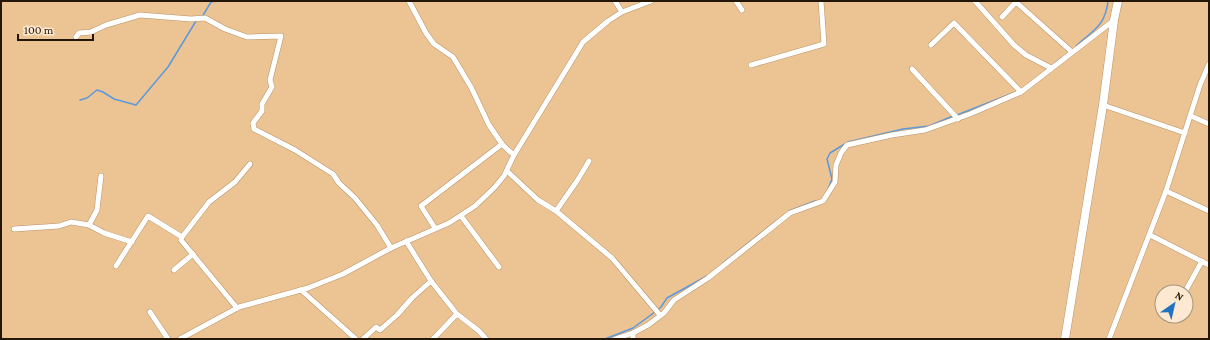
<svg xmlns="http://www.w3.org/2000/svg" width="1210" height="340" font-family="'Crimson Pro',serif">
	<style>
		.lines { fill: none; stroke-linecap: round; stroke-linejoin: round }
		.stream { stroke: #5b99dd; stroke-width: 1.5 }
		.minor-casing { stroke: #b99365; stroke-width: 6 }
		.trunk-casing { stroke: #b99365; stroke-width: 9 }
		.minor { stroke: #fff; stroke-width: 5 }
		.trunk { stroke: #fff; stroke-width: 8 }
	</style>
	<rect width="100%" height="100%" fill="#ecc494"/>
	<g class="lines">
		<g class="stream">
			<path d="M202,17L211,2L216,1"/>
			<path d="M1076,46C1093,30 1105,27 1108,1"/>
			<path d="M1055,63L1061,58"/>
			<path d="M80,100L87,98L97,90L103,92L114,99L136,105L168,67L196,21"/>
			<path d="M957,115L1013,93"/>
			<path d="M828,189L832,179L827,159L830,153L848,142L903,129L929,126L953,116"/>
			<path d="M789,211L815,201"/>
			<path d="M723,263L784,215"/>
			<path d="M605,339L633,328L655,312L661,307L667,298L707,276"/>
		</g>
		<g class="minor-casing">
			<g id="minor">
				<path d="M409,1L426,33L434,44L453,57L471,87L489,125L502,144L508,150L514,155"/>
				<path d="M615,1L622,12"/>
				<path d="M736,1L742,10"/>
				<path d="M975,1L1014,45L1026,55L1051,68"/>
				<path d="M1002,17L1016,2L1072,52"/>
				<path d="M76,37L79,33L91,32L106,25L140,15L191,19L205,18L225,29L247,37L281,36L270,80L272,87L262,104V111L253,123L254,129L295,150L333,174L339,183L355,198L377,225L391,248"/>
				<path d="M931,45L954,23L1021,92"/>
				<path d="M751,65L824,44L821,1"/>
				<path d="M912,69L958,119"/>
				<path d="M1103,105L1185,133"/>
				<path d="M1191,116L1209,124"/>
				<path d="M507,171L538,200L556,211L612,258L660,315"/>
				<path d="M1166,191L1209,211"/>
				<path d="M556,211L577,181L589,161"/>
				<path d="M461,216L499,267"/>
				<path d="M89,225L104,233L132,242"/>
				<path d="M435,228L421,206L502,144"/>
				<path d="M14,229L59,226L71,222L89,225L97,210L101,176"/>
				<path d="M1150,235L1209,265"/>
				<path d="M182,237L209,202L235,182L250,164"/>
				<path d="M406,241L431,281L457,314L479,331L486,339"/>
				<path d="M116,266L148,216L182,237L181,240L237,308"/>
				<path d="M174,270L193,254"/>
				<path d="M301,290L356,339"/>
				<path d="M1186,290L1202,261"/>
				<path d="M150,312L168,339"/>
				<path d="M633,333V339"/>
				<path d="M180,339L239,307L308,288L343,274L391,248L449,223L475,206L494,188L504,176L514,155L583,42L608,21L622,12L651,1"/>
				<path d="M363,339L376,327L380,330L397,315L412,298L431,281"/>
				<path d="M433,339L457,314"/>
				<path d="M615,339L633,333L648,325L664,313L674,300L708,278L790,213L823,201L835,182L836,165L841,153L847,145L892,135L925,130L970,114L1021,92L1113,21"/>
				<path d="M1109,339L1166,191L1200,85L1209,64"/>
			</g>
		</g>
		<g class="trunk-casing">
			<path id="trunk" d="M1065,339L1103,105L1114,20L1118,1"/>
		</g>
		<use href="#minor" class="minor"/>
		<use href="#trunk" class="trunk"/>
	</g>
	<rect width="1210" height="340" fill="none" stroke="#241604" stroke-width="4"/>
	<g transform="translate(1174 304) rotate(34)"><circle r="19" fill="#fde9d1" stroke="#a6957f"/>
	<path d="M0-3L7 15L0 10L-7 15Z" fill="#2172c1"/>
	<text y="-6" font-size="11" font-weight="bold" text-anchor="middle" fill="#241604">N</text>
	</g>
	<path d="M18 34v6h75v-6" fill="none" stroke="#241604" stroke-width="2"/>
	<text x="24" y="34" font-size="12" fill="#241604" stroke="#fde9d1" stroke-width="3" paint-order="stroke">100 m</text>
</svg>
